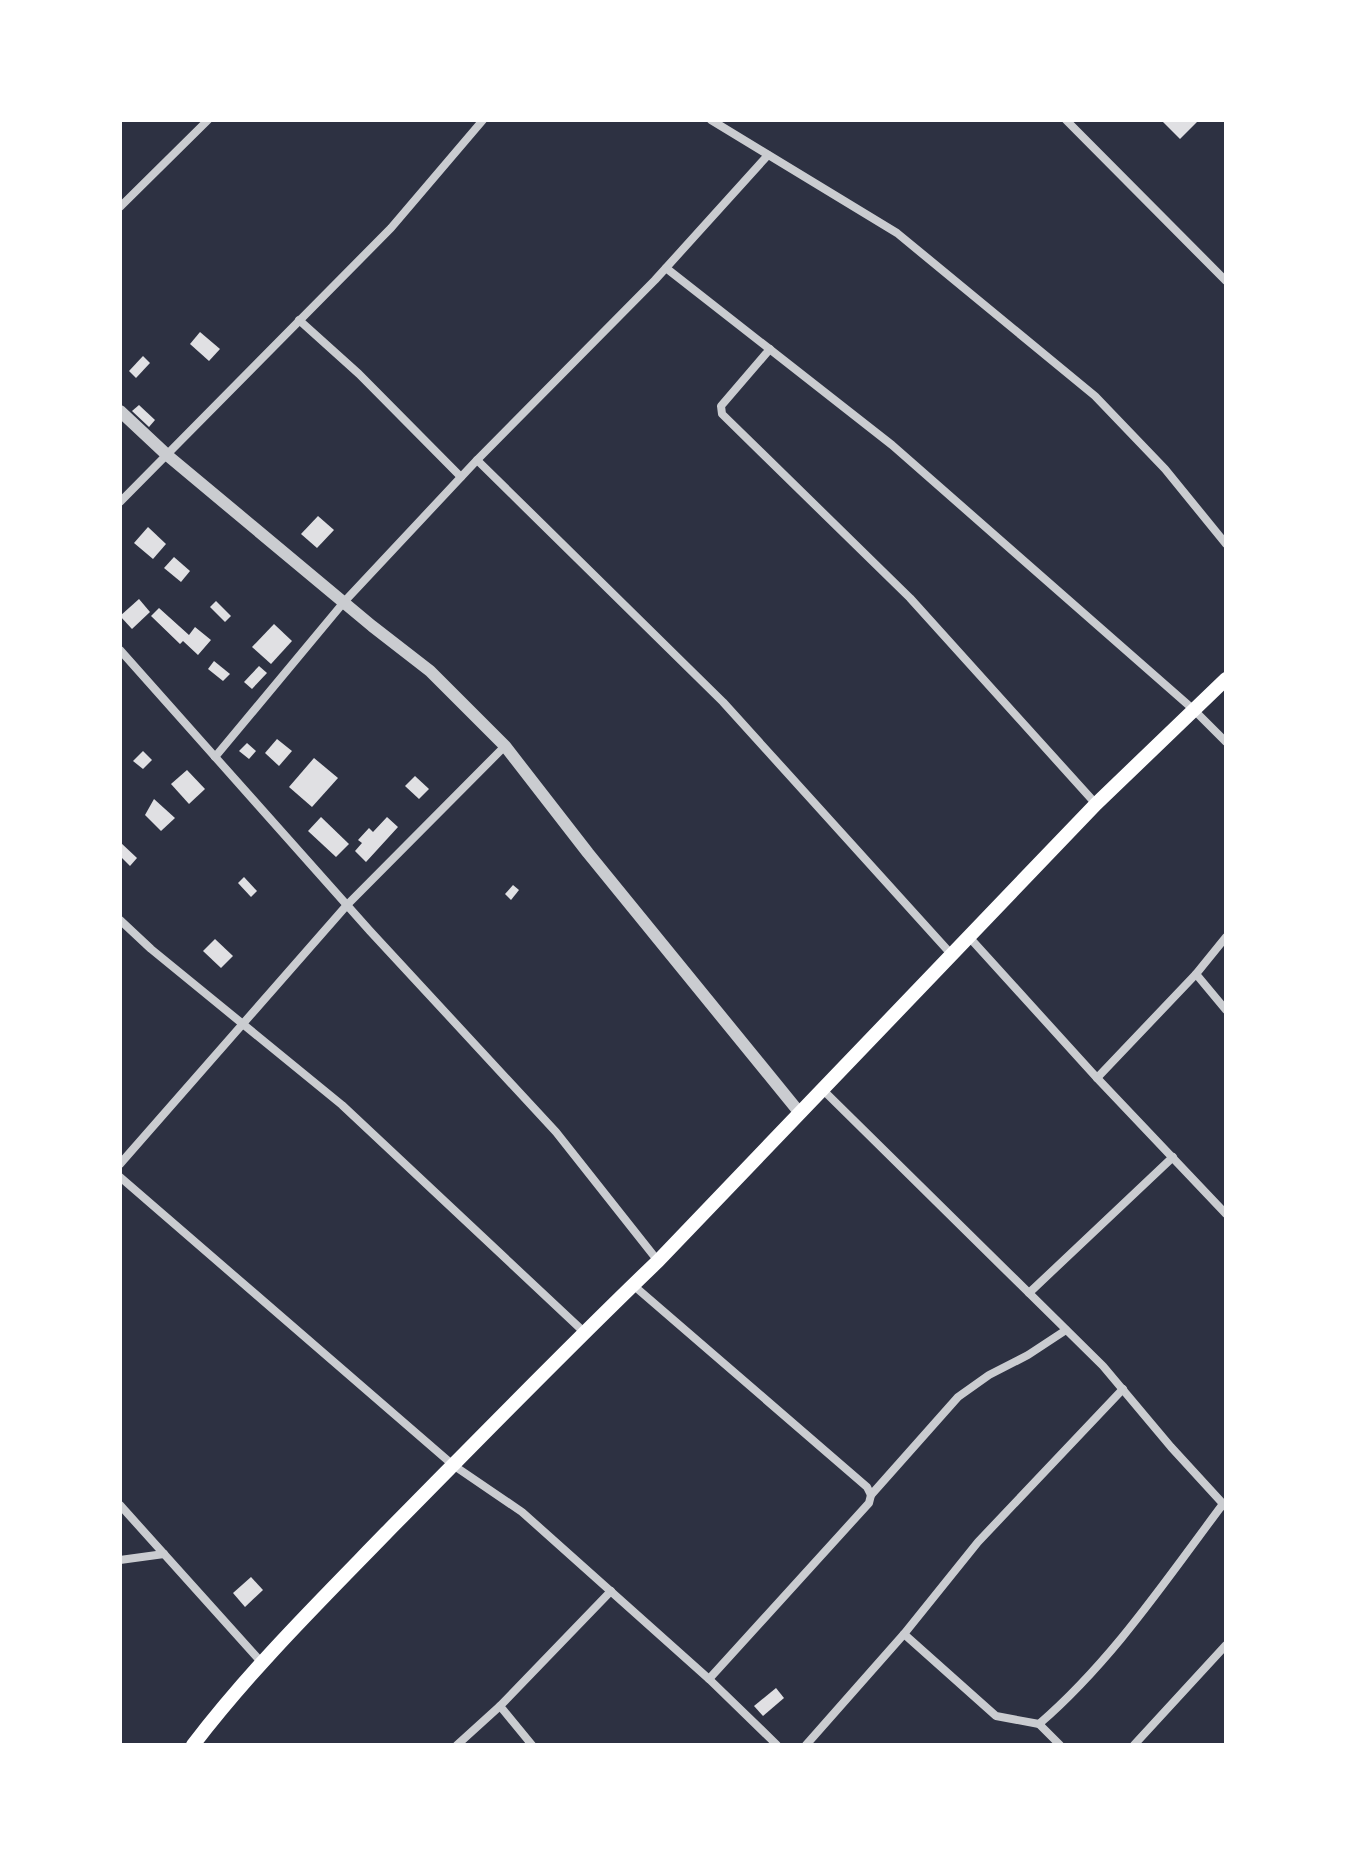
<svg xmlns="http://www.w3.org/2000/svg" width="1346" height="1865" font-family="Quicksand,sans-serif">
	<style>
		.building { fill: #e0e0e3 }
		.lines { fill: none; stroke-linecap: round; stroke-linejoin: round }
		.minor { stroke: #caccd0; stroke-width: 8 }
		.tertiary { stroke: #caccd0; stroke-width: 12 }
		.secondary { stroke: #fff; stroke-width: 14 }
	</style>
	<rect width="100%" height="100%" fill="#2d3142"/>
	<g class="building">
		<path d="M1161,120H1199L1180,139Z"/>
		<path d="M200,332L220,349L209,361L190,344Z"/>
		<path d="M143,356L150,363L136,378L129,371Z"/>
		<path d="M139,405L155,420L149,427L132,411Z"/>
		<path d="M318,516L334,530L317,548L301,534Z"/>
		<path d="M148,527L166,544L153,559L134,543Z"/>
		<path d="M174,557L190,571L181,582L164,568Z"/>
		<path d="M139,599L150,612L132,629L120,616Z"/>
		<path d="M216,601L231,616L225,622L210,607Z"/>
		<path d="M159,608L189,635L195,627L211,640L198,655L183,641L180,644L151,616Z"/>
		<path d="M274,624L292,641L271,664L252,647Z"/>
		<path d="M214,661L230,674L223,681L208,669Z"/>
		<path d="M259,666L267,673L252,689L244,682Z"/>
		<path d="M277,739L292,751L279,766L265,753Z"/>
		<path d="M247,743L256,751L249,759L239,751Z"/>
		<path d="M143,751L152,760L143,769L133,761Z"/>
		<path d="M314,758L338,778L312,807L289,787Z"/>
		<path d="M187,770L205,789L189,804L171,784Z"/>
		<path d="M415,776L429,789L419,799L405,786Z"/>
		<path d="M154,799L175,818L161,831L145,815Z"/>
		<path d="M321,817L349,844L336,857L308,831Z"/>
		<path d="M387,817L398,827L366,862L355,851L362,843L358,840L369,828L373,832Z"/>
		<path d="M120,842L137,858L130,866L120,856Z"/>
		<path d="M244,877L257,891L251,897L238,883Z"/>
		<path d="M513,885L519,890L511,900L505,894Z"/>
		<path d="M215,939L233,956L221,968L203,951Z"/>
		<path d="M251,1577L263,1590L245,1607L233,1593Z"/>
		<path d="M776,1688L784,1698L763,1716L754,1706Z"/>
	</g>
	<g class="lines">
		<g class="minor">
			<path d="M711,120L897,233L1095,396L1165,469L1226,544"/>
			<path d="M1066,120L1226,281"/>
			<path d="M120,207L208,120"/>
			<path d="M666,268L892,445L1194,710L1226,742"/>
			<path d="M299,320L359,374L461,477"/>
			<path d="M770,349L721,406L722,414L910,598L1096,804"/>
			<path d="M477,460L723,702L952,955"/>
			<path d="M120,502L391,228L483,120"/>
			<path d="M120,650L370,931L556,1132L658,1261"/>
			<path d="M215,757L344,602L477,460L655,280L768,155"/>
			<path d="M120,920L151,949L342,1105L584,1332"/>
			<path d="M969,937L1097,1078L1226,1214"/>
			<path d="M1196,974L1226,1010"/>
			<path d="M1097,1078L1196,974L1226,937"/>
			<path d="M822,1089L1103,1366L1171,1447L1226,1507"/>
			<path d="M120,1164L347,905L505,746"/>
			<path d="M120,1177L453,1465L522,1512L709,1679L777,1745"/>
			<path d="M633,1285L867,1487L871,1495"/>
			<path d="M1029,1293L1173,1157"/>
			<path d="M120,1505L262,1663"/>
			<path d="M120,1560L164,1554"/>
			<path d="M904,1634L996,1716L1039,1724"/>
			<path d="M709,1679L869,1503L871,1495L958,1397L989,1375L1028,1355L1066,1330"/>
			<path d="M457,1745L500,1706"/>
			<path d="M532,1745L500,1706L611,1591"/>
			<path d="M806,1745L904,1634L978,1542L1123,1389"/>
			<path d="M1060,1745L1039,1724C1112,1661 1166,1580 1223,1504"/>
			<path d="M1134,1745L1226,1645"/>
		</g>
		<path class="tertiary" d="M120,411L167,455L372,626L430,671L505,746L588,853L799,1112"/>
		<path class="secondary" d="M193,1745C251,1669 319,1602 386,1533C476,1442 565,1350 658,1261L1096,804L1226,679"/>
	</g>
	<rect width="1346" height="1865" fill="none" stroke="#ffffff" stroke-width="244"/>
</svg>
